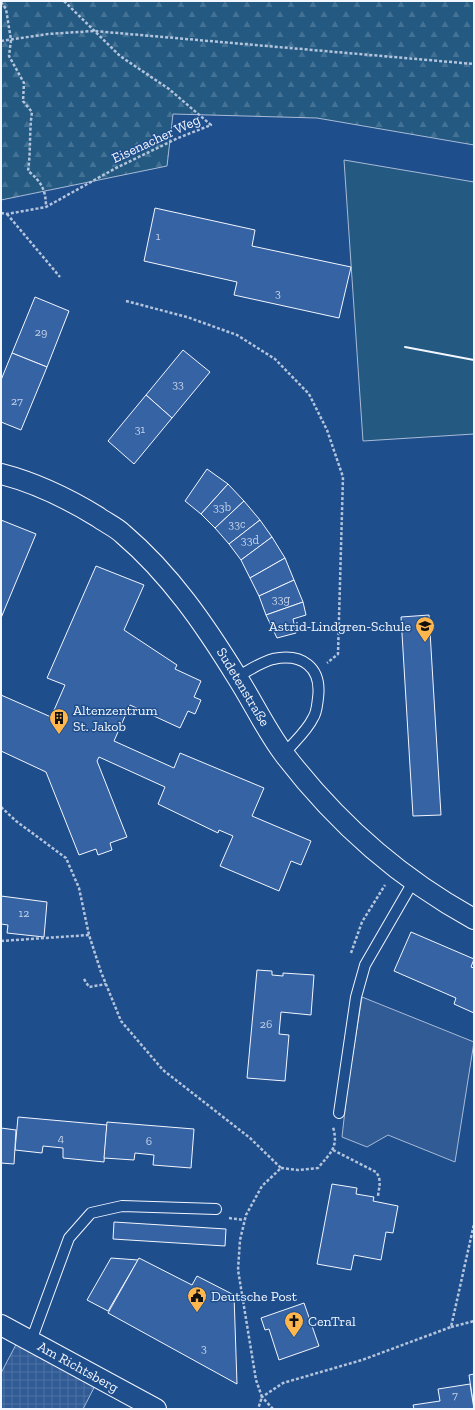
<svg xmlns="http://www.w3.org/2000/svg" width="475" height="1410" font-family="'Zilla Slab',serif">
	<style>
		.forest { fill: url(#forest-firs); stroke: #a8bbd7 }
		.pitch { fill: #245a82; stroke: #a8bbd7 }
		.parking { fill: #305b95; stroke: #a8bbd7 }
		.plaza { fill: url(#plaza-grid); stroke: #a8bbd7 }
		.building { fill: #3563a3; stroke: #f2f6ff }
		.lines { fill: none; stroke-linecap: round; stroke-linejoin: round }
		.service-casing { stroke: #f2f6ff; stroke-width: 12 }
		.minor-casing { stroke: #f2f6ff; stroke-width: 22 }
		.path { stroke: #b3c4dc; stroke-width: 2.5; stroke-dasharray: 3 2; stroke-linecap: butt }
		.service { stroke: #1f4e8c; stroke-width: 10 }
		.minor { stroke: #1f4e8c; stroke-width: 20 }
		.wall { stroke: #f2f6ff; stroke-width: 2 }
		.labels { text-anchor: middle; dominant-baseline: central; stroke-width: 3; stroke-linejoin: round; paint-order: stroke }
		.number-label { font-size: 12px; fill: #c3d1e8 }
		.street-label { font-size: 14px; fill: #f2f6ff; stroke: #1f4e8c }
		.poi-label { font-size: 14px; fill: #f2f6ff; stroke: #1f4e8c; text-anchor: start }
	</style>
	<defs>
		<pattern id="forest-firs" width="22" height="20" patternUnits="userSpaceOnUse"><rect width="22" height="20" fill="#245a82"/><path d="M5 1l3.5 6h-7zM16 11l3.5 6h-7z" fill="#447295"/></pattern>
		<pattern id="plaza-grid" width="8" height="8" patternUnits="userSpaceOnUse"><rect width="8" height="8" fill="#305b95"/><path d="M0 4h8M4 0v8" fill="none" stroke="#4e73a5"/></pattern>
	</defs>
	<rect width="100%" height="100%" fill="#1f4e8c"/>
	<path class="forest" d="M1,1H474V145L317,118L173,114L167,166L1,200Z"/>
	<path class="pitch" d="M344,160L474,182V434L363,441Z"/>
	<path class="parking" d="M362,997L474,1042L455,1162L388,1135L367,1147L342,1137L348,1083Z"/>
	<path class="plaza" d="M21,1335L99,1378L83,1409H1V1373Z"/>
	<g class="building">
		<path d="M155,208L255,230L252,246L351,267L339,318L234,295L237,282L144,261Z"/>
		<path d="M35,297L69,311L47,367L12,353Z"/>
		<path d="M183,350L210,372L172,418L146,395Z"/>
		<path d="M12,353L47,367L21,430L1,422V380Z"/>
		<path d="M146,395L172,418L134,464L108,441Z"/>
		<path d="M207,469L228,484L201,514L185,501Z"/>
		<path d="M228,484L244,501L215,528L201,514Z"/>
		<path d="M244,501L260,520L229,544L215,528Z"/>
		<path d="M1,520L36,534L1,618Z"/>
		<path d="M260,520L272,537L241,560L229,544Z"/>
		<path d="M272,537L285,558L250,578L241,560Z"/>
		<path d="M285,558L294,580L259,596L250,578Z"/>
		<path d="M96,566L144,585L124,630L177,665L175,669L201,681L194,697L201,700L195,714L188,711L180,728L130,705L114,741L174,768L180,753L264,788L252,816L311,841L301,865L291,861L279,891L220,866L233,836L219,830L218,833L158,804L165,787L99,757L97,761L127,837L110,843L112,850L98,855L96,849L79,855L46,772L1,751V695L51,717L65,685L47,678Z"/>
		<path d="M294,580L303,602L266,615L259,596Z"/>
		<path d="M303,602L306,615L293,619L296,633L277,638L266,615Z"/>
		<path d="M429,615L441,815L413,816L401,617Z"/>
		<path d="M1,896L47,902L44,937L7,933L8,925L1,924Z"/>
		<path d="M411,932L474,959L471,967L474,968V1013L454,1004L456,998L394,971Z"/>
		<path d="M257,970L272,971V975L283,976V973L314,975L311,1015L281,1012L279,1034L289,1035L285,1081L247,1078Z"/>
		<path d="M18,1117L107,1125L104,1162L63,1158V1148L43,1146L42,1153L15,1150Z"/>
		<path d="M107,1122L194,1129L191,1168L153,1165L154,1155L135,1153L134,1160L104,1158Z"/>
		<path d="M1,1128L16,1130L14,1164L1,1163Z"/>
		<path d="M332,1184L357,1188L356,1194L374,1197L373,1201L398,1206L393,1233L386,1232L381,1260L354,1255L351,1270L317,1264Z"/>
		<path d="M114,1222L226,1229L225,1246L113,1239Z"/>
		<path d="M111,1258L138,1260L108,1311L87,1300Z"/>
		<path d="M139,1258L192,1285L197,1276L234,1295L237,1384L108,1313Z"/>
		<path d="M304,1303L319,1346L279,1360L269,1329L265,1330L261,1318Z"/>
		<path d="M474,1374V1409L469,1375Z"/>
		<path d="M470,1384L474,1409H414L413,1405L440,1401L438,1389Z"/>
	</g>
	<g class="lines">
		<g class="service-casing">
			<g id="service">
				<path d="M237,677C248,671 261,662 273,659C302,653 322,667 318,698C317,705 317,712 313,718C307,731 293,743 284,754"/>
				<path d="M339,1113L356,997L365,965L413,882"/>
				<path d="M31,1341L69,1238L91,1213L122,1206L216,1209"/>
			</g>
		</g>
		<g class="minor-casing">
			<g id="minor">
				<path d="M1,474C36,483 67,498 98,517C106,523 116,527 123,534C170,574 205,625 237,677C253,702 266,730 284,754C336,822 399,878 474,919"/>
				<path d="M1,1325L156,1409"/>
			</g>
		</g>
		<g class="path">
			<path d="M1,2L6,9L11,40L9,56L24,83L23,101L32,112C29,132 31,151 28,171C41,181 46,190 46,207"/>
			<path d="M1,41L48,34L94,31L474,64"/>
			<path d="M1,213L7,214L46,207L116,168L178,138L211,125L169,89L120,56L64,1"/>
			<path d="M7,214L60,277"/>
			<path d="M126,301L187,317L237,335L275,359L309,394L327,430L343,477L338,654L327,663"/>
			<path d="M1,807L16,821L66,858L79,888L89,935L101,972L121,1021L163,1070L250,1138L281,1168L262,1186L246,1215L240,1240L238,1270L256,1380L262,1397L258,1409"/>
			<path d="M1,941L89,935"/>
			<path d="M351,953L362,922L385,885"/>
			<path d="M84,979L89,987L106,984"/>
			<path d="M333,1150L376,1172C382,1180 379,1187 378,1196"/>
			<path d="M281,1168L298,1170L318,1168C330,1153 339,1148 333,1127"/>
			<path d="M229,1218L244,1220"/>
			<path d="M451,1327L474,1321"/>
			<path d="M273,1409L262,1397L283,1383L362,1360L451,1327L474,1224"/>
		</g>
		<use href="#service" class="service"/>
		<use href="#minor" class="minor"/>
		<path class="wall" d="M405,347L474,360"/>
	</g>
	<defs>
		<g id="school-pin" transform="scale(1)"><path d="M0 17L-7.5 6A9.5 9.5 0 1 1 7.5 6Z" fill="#ffb74d" stroke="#1f4e8c"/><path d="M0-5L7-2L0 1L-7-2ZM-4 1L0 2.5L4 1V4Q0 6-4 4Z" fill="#111"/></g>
		<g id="building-pin" transform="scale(1)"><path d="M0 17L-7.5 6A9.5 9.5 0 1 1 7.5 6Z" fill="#ffb74d" stroke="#1f4e8c"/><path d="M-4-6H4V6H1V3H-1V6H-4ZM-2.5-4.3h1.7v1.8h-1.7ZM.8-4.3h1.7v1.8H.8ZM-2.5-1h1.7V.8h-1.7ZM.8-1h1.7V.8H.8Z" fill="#111"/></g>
		<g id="civic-pin" transform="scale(1)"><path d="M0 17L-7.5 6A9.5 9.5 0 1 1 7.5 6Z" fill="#ffb74d" stroke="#1f4e8c"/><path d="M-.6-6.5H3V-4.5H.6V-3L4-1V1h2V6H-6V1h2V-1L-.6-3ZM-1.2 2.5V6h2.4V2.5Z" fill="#111"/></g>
		<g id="church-pin" transform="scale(1)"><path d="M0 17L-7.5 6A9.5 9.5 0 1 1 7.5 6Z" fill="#ffb74d" stroke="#1f4e8c"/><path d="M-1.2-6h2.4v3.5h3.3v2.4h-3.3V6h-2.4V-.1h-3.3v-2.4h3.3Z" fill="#111"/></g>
	</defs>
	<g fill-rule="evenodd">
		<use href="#school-pin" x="425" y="626"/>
		<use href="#building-pin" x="59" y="718"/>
		<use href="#civic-pin" x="197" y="1296"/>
		<use href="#church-pin" x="294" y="1321"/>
	</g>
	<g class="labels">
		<g class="number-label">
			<text x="158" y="236">1</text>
			<text x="278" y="293">3</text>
			<text x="41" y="332">29</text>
			<text x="178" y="384">33</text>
			<text x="17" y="401">27</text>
			<text x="140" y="429">31</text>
			<text x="222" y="507">33b</text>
			<text x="237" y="524">33c</text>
			<text x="250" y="540">33d</text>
			<text x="281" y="599">33g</text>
			<text x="24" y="913">12</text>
			<text x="266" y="1024">26</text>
			<text x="61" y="1138">4</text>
			<text x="149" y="1141">6</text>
			<text x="204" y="1348">3</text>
			<text x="455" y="1395">7</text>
		</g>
		<g class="street-label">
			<text transform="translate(156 139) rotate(-25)">Eisenacher Weg</text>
			<text transform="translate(243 687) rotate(59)">Sudetenstraße</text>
			<text transform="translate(78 1367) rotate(29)">Am Richtsberg</text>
		</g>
		<g class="poi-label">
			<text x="411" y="626" text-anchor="end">Astrid-Lindgren-Schule</text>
			<text x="73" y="710">Altenzentrum<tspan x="73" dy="16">St. Jakob</tspan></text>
			<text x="211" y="1296">Deutsche Post</text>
			<text x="308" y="1321">CenTral</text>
		</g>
	</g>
	<rect width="475" height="1410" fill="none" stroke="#f2f6ff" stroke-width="4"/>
</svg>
